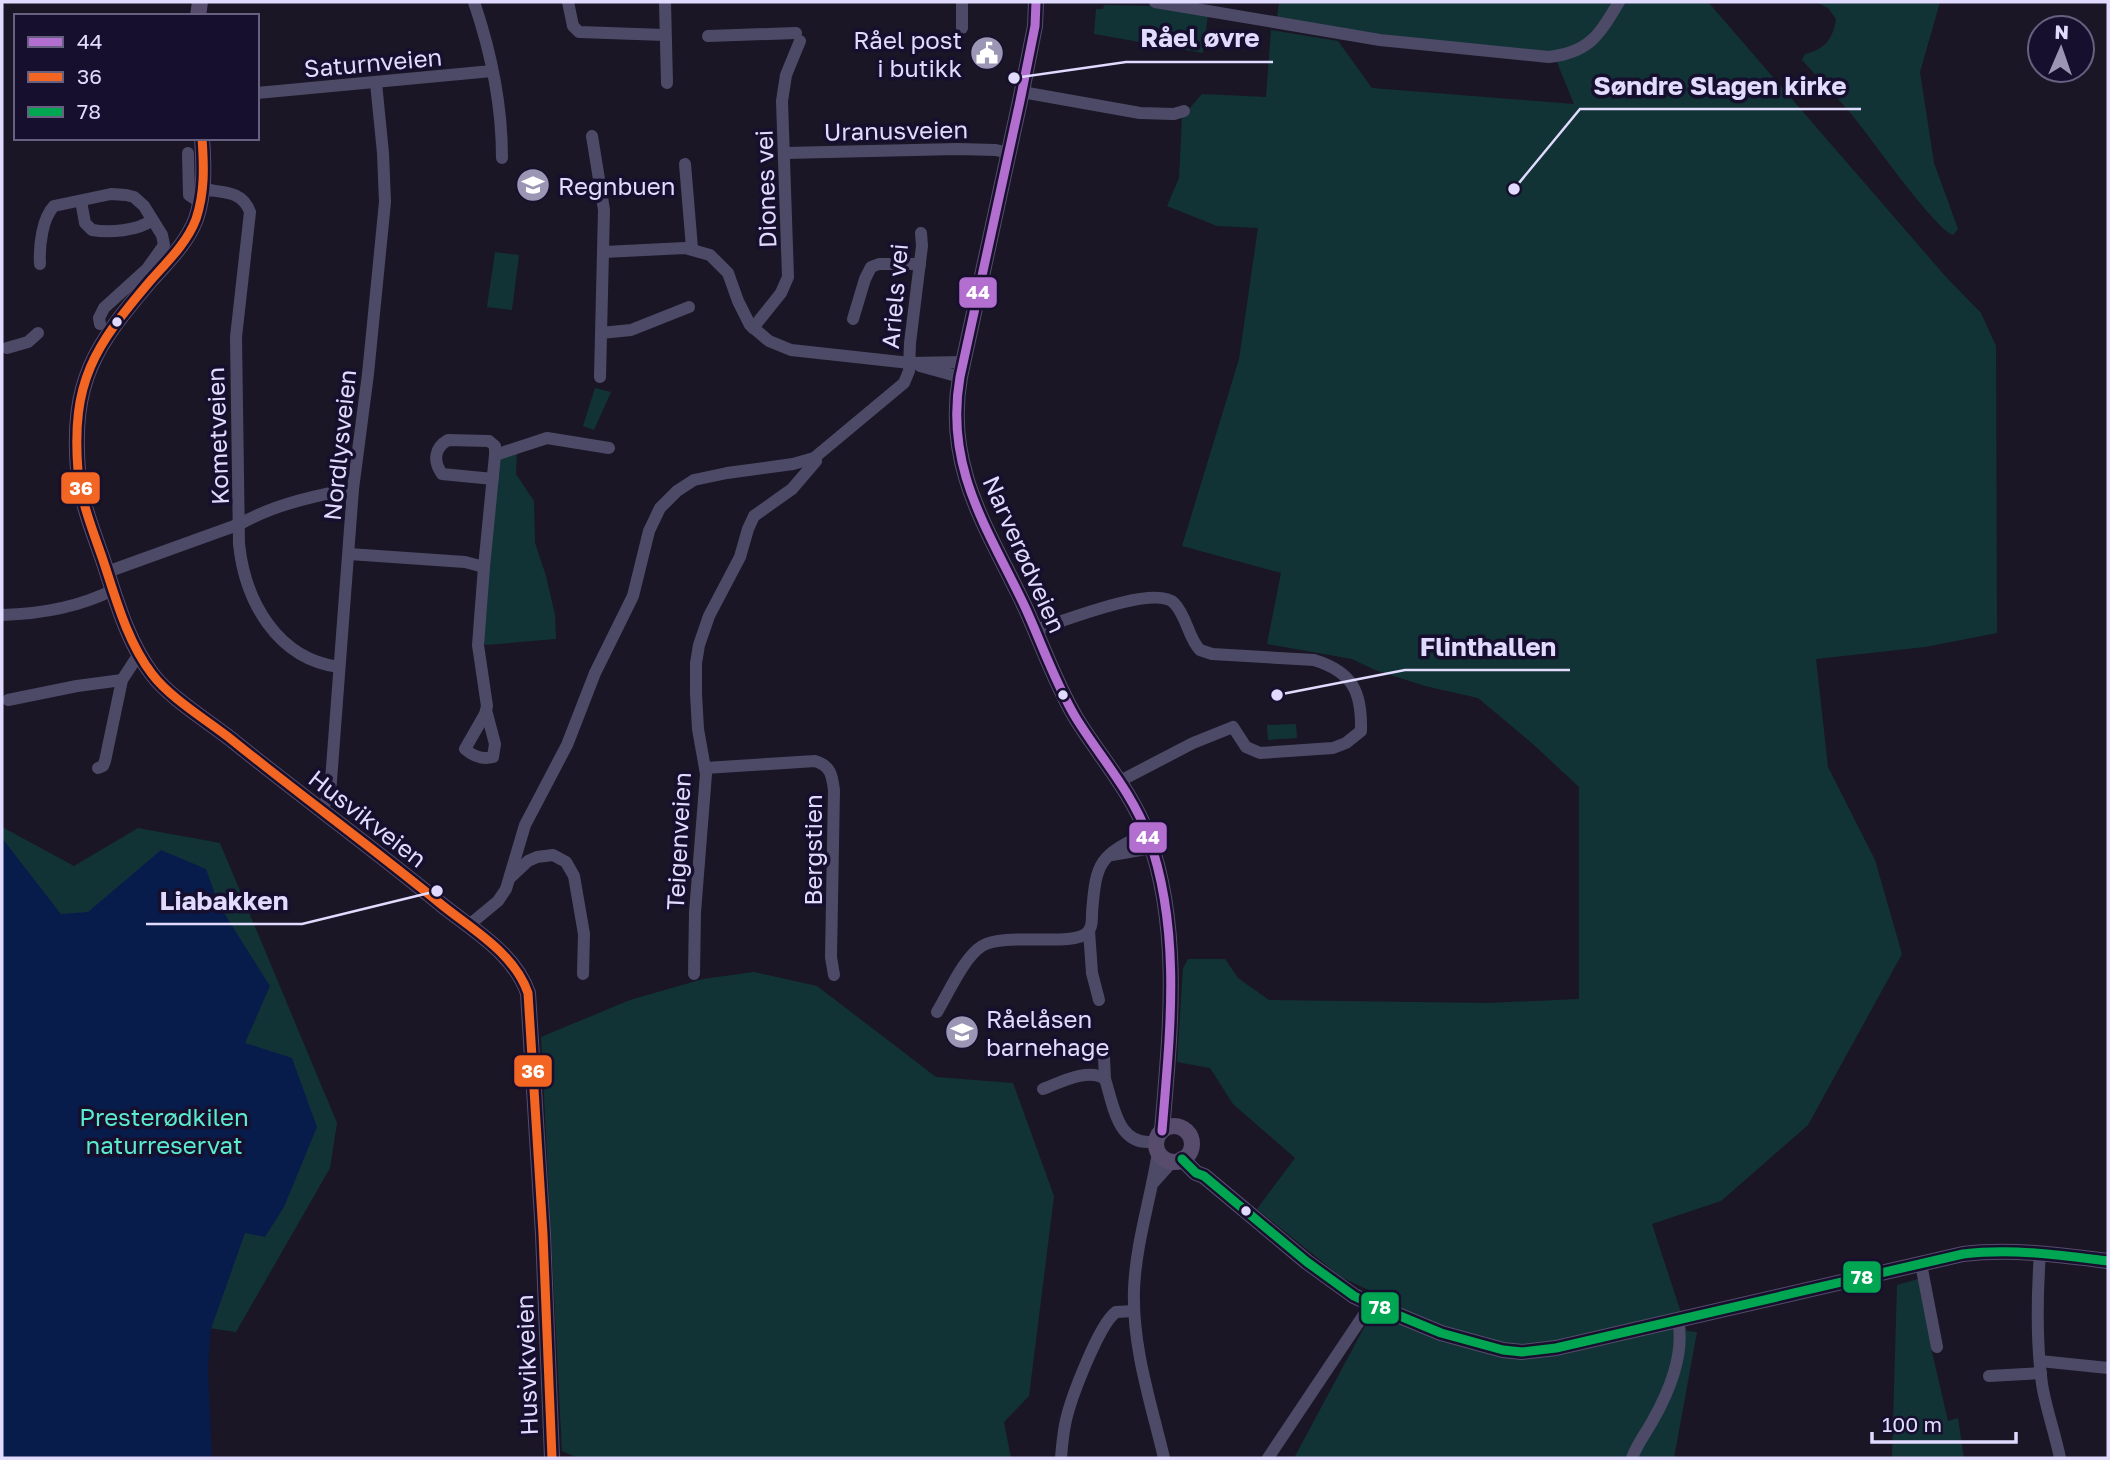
<svg xmlns="http://www.w3.org/2000/svg" width="2110" height="1460" font-family="'Golos Text',sans-serif">
	<style>
		.green { fill: #123336 }
		.water { fill: #081c4b }
		.lines { fill: none; stroke-linecap: round; stroke-linejoin: round }
		.minor { stroke: #4d4a67; stroke-width: 12 }
		.major { stroke: #574c6b; stroke-width: 16 }
		.bus-1-casing { stroke: #160f2d; stroke-width: 14 }
		.bus-2-casing { stroke: #160f2d; stroke-width: 14 }
		.bus-3-casing { stroke: #160f2d; stroke-width: 14 }
		.bus-1 { stroke: #b36fd0; stroke-width: 9 }
		.bus-2 { stroke: #f26522; stroke-width: 9 }
		.bus-3 { stroke: #00a651; stroke-width: 9 }
		.bus-dot { fill: #e1dbff; stroke: #160f2d; stroke-width: 2.5 }
		.labels { text-anchor: middle; dominant-baseline: central; stroke-width: 7; stroke-linejoin: round; paint-order: stroke }
		.poi-label { font-size: 24px; fill: #e1dbff; stroke: #160f2d; text-anchor: start }
		.street-label { font-size: 24px; fill: #e1dbff; stroke: #160f2d }
		.park-label { font-size: 24px; fill: #5bebcd; stroke: #160f2d }
		.leader { fill: none; stroke: #e1dbff; stroke-width: 2.5 }
		.callout-dot { fill: #e1dbff; stroke: #160f2d; stroke-width: 2.5 }
		.callout-label { font-size: 26px; text-anchor: middle; font-weight: bold; fill: #e1dbff; stroke: #160f2d; stroke-width: 7; stroke-linejoin: round; paint-order: stroke }
		.line-badge { stroke: #160f2d; stroke-width: 2.5 }
		.badge-label { font-size: 19px; text-anchor: middle; font-weight: bold; fill: #fff }
	</style>
	<rect width="100%" height="100%" fill="#1a1626"/>
	<g class="green">
		<path d="M1279,2H1708L1946,277L1981,313L1996,346L1997,633L1925,647L1816,659L1828,767L1875,860L1902,954L1808,1125L1721,1201L1652,1224L1687,1331L1697,1332L1674,1458H1294L1381,1296L1341,1277L1257,1209L1295,1158L1233,1104L1210,1068L1177,1062L1183,968L1188,959H1225L1238,978L1269,1000L1487,1003L1579,999V787L1534,745L1478,698L1425,686L1375,670L1352,659L1267,644L1281,573L1182,546L1239,359L1258,228L1217,226L1167,206L1179,178L1182,117L1202,94L1266,97L1271,30L1338,41L1372,88L1574,104L1554,55L1437,42L1277,19Z"/>
		<path d="M1816,2H1940L1920,72L1934,163L1958,229L1953,235C1935,229 1870,137 1853,116C1837,97 1819,79 1802,60L1805,54C1825,49 1833,39 1836,19L1828,8Z"/>
		<path d="M1104,5L1155,6L1208,14L1203,53L1094,34L1096,9H1103Z"/>
		<path d="M495,252L519,255L512,310L487,307Z"/>
		<path d="M595,388L611,392L594,430L583,426Z"/>
		<path d="M517,452L516,474L534,501L535,543L546,576L555,615L556,639L486,645L483,643L498,460Z"/>
		<path d="M1296,724L1297,738L1268,740L1267,725Z"/>
		<path d="M2,827L74,866L138,828L220,843L337,1123L330,1168L236,1332L2,1297Z"/>
		<path d="M754,972L817,986L936,1077L1013,1083L1054,1196L1029,1396L1004,1422L1011,1458H578L562,1451L541,1037L630,1000L703,979Z"/>
		<path d="M1922,1278L1932,1352L1948,1421L1958,1418L1964,1458H1892L1897,1285Z"/>
	</g>
	<path class="water" d="M2,838L61,914L88,912L161,850L206,869L219,905L270,986L245,1043L292,1058L317,1127L284,1207L265,1237L245,1233L211,1329L208,1369L212,1458H2Z"/>
	<g class="lines">
		<g class="minor">
			<path d="M474,2C491,52 502,105 502,158"/>
			<path d="M568,2L573,26L579,32L665,35"/>
			<path d="M665,2L667,83"/>
			<path d="M1155,2L1380,40L1549,57C1590,52 1599,35 1619,2"/>
			<path d="M962,28V2"/>
			<path d="M708,36L796,33"/>
			<path d="M1022,92L1140,113L1174,114L1184,111"/>
			<path d="M257,93L492,71"/>
			<path d="M592,136L604,210L600,377"/>
			<path d="M188,153L189,195L201,203"/>
			<path d="M785,153L957,149L996,150L1008,153"/>
			<path d="M685,164L692,248"/>
			<path d="M203,189C223,193 242,190 250,212L236,337L239,544C245,601 277,659 339,667"/>
			<path d="M81,201L85,223L92,230C109,233 138,231 152,220"/>
			<path d="M604,252L685,248L710,255L728,273L738,301L750,325L769,341L791,350L910,363L963,362"/>
			<path d="M40,264C39,247 42,218 54,206L111,194L126,195L134,197L144,206L162,235L164,245L147,269L104,308L99,318L100,324"/>
			<path d="M853,319L865,279L871,267L879,264H920"/>
			<path d="M753,328L781,293L788,277L782,101L786,75L800,41"/>
			<path d="M601,333L631,330L689,307"/>
			<path d="M7,348L28,342L38,333"/>
			<path d="M920,366L960,377"/>
			<path d="M495,455L547,438L609,448"/>
			<path d="M349,554L465,562L484,567L478,645L487,706L485,714L465,749C473,756 481,760 493,757L495,744L486,710"/>
			<path d="M484,567L495,455V446L489,441L448,440C434,448 433,461 442,474L493,479"/>
			<path d="M107,572L240,524C273,505 316,495 353,489"/>
			<path d="M2,615C39,614 79,607 113,590"/>
			<path d="M1035,630C1062,622 1154,584 1174,603C1187,616 1188,638 1200,650L1212,654L1314,660C1353,672 1362,692 1361,731L1346,743L1333,748L1260,753L1246,747L1233,727L1193,743L1120,781"/>
			<path d="M8,700L77,686L122,680"/>
			<path d="M98,768L103,766L105,761L122,680L139,654"/>
			<path d="M705,768L815,761C831,766 832,775 834,790L831,957L834,975"/>
			<path d="M321,810L330,794L353,489L368,374L385,202L383,153L376,83"/>
			<path d="M1112,855L1152,848"/>
			<path d="M510,878L528,861L537,857L553,855L566,862L574,876L584,934L583,974"/>
			<path d="M469,925L498,901L506,889L525,825L567,745L595,673L633,596L649,531L660,508L677,491L694,480L727,473L793,464L814,458L904,383L909,371L910,343L922,246L921,233"/>
			<path d="M1089,931L1092,973L1099,1000"/>
			<path d="M694,974L695,912L706,774L698,729L696,694V663L699,645L709,616L740,557L748,529L754,516L792,489L816,461L814,458"/>
			<path d="M937,1012C948,994 964,957 982,946C1005,932 1072,947 1087,933C1092,928 1092,921 1092,913C1096,861 1099,856 1147,833"/>
			<path d="M1104,1058L1105,1079"/>
			<path d="M1043,1089C1059,1083 1089,1067 1105,1079C1114,1107 1118,1149 1157,1141"/>
			<path d="M1158,1152C1151,1198 1136,1242 1134,1289C1132,1347 1151,1403 1164,1458"/>
			<path d="M1154,1182L1172,1162"/>
			<path d="M2040,1253C2037,1296 2036,1341 2042,1384C2046,1409 2055,1433 2060,1458"/>
			<path d="M1921,1264L1937,1347"/>
			<path d="M2040,1361L2108,1368"/>
			<path d="M1989,1376L2041,1373"/>
			<path d="M1061,1458C1062,1445 1063,1433 1066,1420C1071,1398 1099,1324 1116,1312L1134,1311"/>
			<path d="M1268,1458L1371,1304"/>
			<path d="M1632,1458C1637,1444 1646,1433 1653,1420C1669,1392 1685,1353 1678,1321"/>
		</g>
		<g class="major">
			<path d="M1036,2L1035,26L1020,101L960,377C944,468 988,529 1025,607C1042,644 1055,683 1076,718C1100,757 1132,792 1148,836C1182,929 1170,1033 1162,1131"/>
			<path d="M198,16L200,2"/>
			<path d="M202,138C204,166 205,192 196,219C187,243 167,262 151,280C94,347 71,381 78,471C81,502 93,531 103,560C116,599 127,641 152,674C170,698 208,721 232,740C301,796 373,848 442,905C473,930 514,953 528,993L543,1234L552,1458"/>
			<circle cx="1174" cy="1144" r="18"/>
			<path d="M1182,1159L1196,1173L1204,1176L1307,1262L1354,1296L1371,1304L1441,1333L1503,1350L1522,1352L1556,1348L1963,1254C2012,1248 2060,1255 2108,1261"/>
		</g>
		<g class="bus-1-casing">
			<path id="bus-1" d="M1036,2L1035,26L1020,101L960,377C944,468 988,529 1025,607C1042,644 1055,683 1076,718C1100,757 1132,792 1148,836C1182,929 1170,1033 1162,1131"/>
		</g>
		<g class="bus-2-casing">
			<path id="bus-2" d="M202,138C204,166 205,192 196,219C187,243 167,262 151,280C94,347 71,381 78,471C81,502 93,531 103,560C116,599 127,641 152,674C170,698 208,721 232,740C301,796 373,848 442,905C473,930 514,953 528,993L543,1234L552,1458"/>
		</g>
		<g class="bus-3-casing">
			<path id="bus-3" d="M1182,1159L1196,1173L1204,1176L1307,1262L1354,1296L1371,1304L1441,1333L1503,1350L1522,1352L1556,1348L1963,1254C2012,1248 2060,1255 2108,1261"/>
		</g>
		<use href="#bus-1" class="bus-1"/>
		<use href="#bus-2" class="bus-2"/>
		<use href="#bus-3" class="bus-3"/>
	</g>
	<defs>
		<g id="civic-disc" transform="scale(1.75)"><circle r="9.5" fill="#9b96b3" stroke="#160f2d"/><path d="M-.6-6.5H3V-4.5H.6V-3L4-1V1h2V6H-6V1h2V-1L-.6-3ZM-1.2 2.5V6h2.4V2.5Z" fill="#fff"/></g>
		<g id="school-disc" transform="scale(1.75)"><circle r="9.5" fill="#9b96b3" stroke="#160f2d"/><path d="M0-5L7-2L0 1L-7-2ZM-4 1L0 2.5L4 1V4Q0 6-4 4Z" fill="#fff"/></g>
	</defs>
	<g fill-rule="evenodd">
		<use href="#civic-disc" x="987" y="53"/>
		<use href="#school-disc" x="533" y="185"/>
		<use href="#school-disc" x="962" y="1032"/>
	</g>
	<g class="bus-dot">
		<circle cx="117" cy="322" r="6"/>
		<circle cx="1063" cy="695" r="6"/>
		<circle cx="1246" cy="1211" r="6"/>
	</g>
	<g class="labels">
		<g class="poi-label">
			<text x="962" y="39" text-anchor="end">Råel post<tspan x="962" dy="28">i butikk</tspan></text>
			<text x="558" y="185">Regnbuen</text>
			<text x="986" y="1018">Råelåsen<tspan x="986" dy="28">barnehage</tspan></text>
		</g>
		<g class="street-label">
			<text transform="translate(373 62) rotate(-5)">Saturnveien</text>
			<text transform="translate(896 130) rotate(-1)">Uranusveien</text>
			<text transform="translate(765 189) rotate(-92)">Diones vei</text>
			<text transform="translate(894 296) rotate(-85)">Ariels vei</text>
			<text transform="translate(217 436) rotate(-92)">Kometveien</text>
			<text transform="translate(339 445) rotate(-84)">Nordlysveien</text>
			<text transform="translate(1025 554) rotate(66)">Narverødveien</text>
			<text transform="translate(368 818) rotate(38)">Husvikveien</text>
			<text transform="translate(678 841) rotate(-87)">Teigenveien</text>
			<text transform="translate(812 850) rotate(-90)">Bergstien</text>
			<text transform="translate(526 1365) rotate(-92)">Husvikveien</text>
		</g>
		<g class="park-label">
			<text x="164" y="1116">Presterødkilen<tspan x="164" dy="28">naturreservat</tspan></text>
		</g>
	</g>
	<path class="leader" d="M1014 78L1126 62H1273M1514 189L1580 109H1861M1277 695L1405 670H1570M437 891L302 924H146"/>
	<g class="callout-dot">
		<circle cx="1014" cy="78" r="7"/>
		<circle cx="1514" cy="189" r="7"/>
		<circle cx="1277" cy="695" r="7"/>
		<circle cx="437" cy="891" r="7"/>
	</g>
	<g class="callout-label">
		<text x="1200" y="47">Råel øvre</text>
		<text x="1720" y="95">Søndre Slagen kirke</text>
		<text x="1488" y="656">Flinthallen</text>
		<text x="224" y="910">Liabakken</text>
	</g>
	<g class="line-badge">
		<rect x="958" y="276" width="40" height="33" rx="7" fill="#b36fd0"/>
		<rect x="60" y="471" width="41" height="34" rx="7" fill="#f26522"/>
		<rect x="1128" y="821" width="40" height="33" rx="7" fill="#b36fd0"/>
		<rect x="513" y="1054" width="40" height="34" rx="7" fill="#f26522"/>
		<rect x="1842" y="1260" width="40" height="34" rx="7" fill="#00a651"/>
		<rect x="1360" y="1291" width="40" height="34" rx="7" fill="#00a651"/>
	</g>
	<g class="badge-label">
		<text x="978" y="299">44</text>
		<text x="81" y="495">36</text>
		<text x="1148" y="844">44</text>
		<text x="533" y="1078">36</text>
		<text x="1862" y="1284">78</text>
		<text x="1380" y="1314">78</text>
	</g>
	<rect width="2110" height="1460" fill="none" stroke="#e1dbff" stroke-width="7"/>
	<rect x="14" y="14" width="245" height="126" fill="#160f2d" stroke="#676181" stroke-width="2"/>
	<rect x="28" y="37" width="35" height="10" fill="#b36fd0" stroke="#676181" stroke-width="2"/>
	<text x="77" y="49" font-size="21" fill="#e1dbff">44</text>
	<rect x="28" y="72" width="35" height="10" fill="#f26522" stroke="#676181" stroke-width="2"/>
	<text x="77" y="84" font-size="21" fill="#e1dbff">36</text>
	<rect x="28" y="107" width="35" height="10" fill="#00a651" stroke="#676181" stroke-width="2"/>
	<text x="77" y="119" font-size="21" fill="#e1dbff">78</text>
	<g transform="translate(2061 49) rotate(2)"><circle r="33" fill="#160f2d" stroke="#676181" stroke-width="2"/>
	<path d="M0-5L12 26L0 18L-12 26Z" fill="#9b96b3"/>
	<text y="-10" font-size="19" font-weight="bold" text-anchor="middle" fill="#e1dbff">N</text>
	</g>
	<path d="M1872 1432v10h144v-10" fill="none" stroke="#e1dbff" stroke-width="3.5"/>
	<text x="1882" y="1432" font-size="21" fill="#e1dbff" stroke="#160f2d" stroke-width="5" paint-order="stroke">100 m</text>
</svg>
